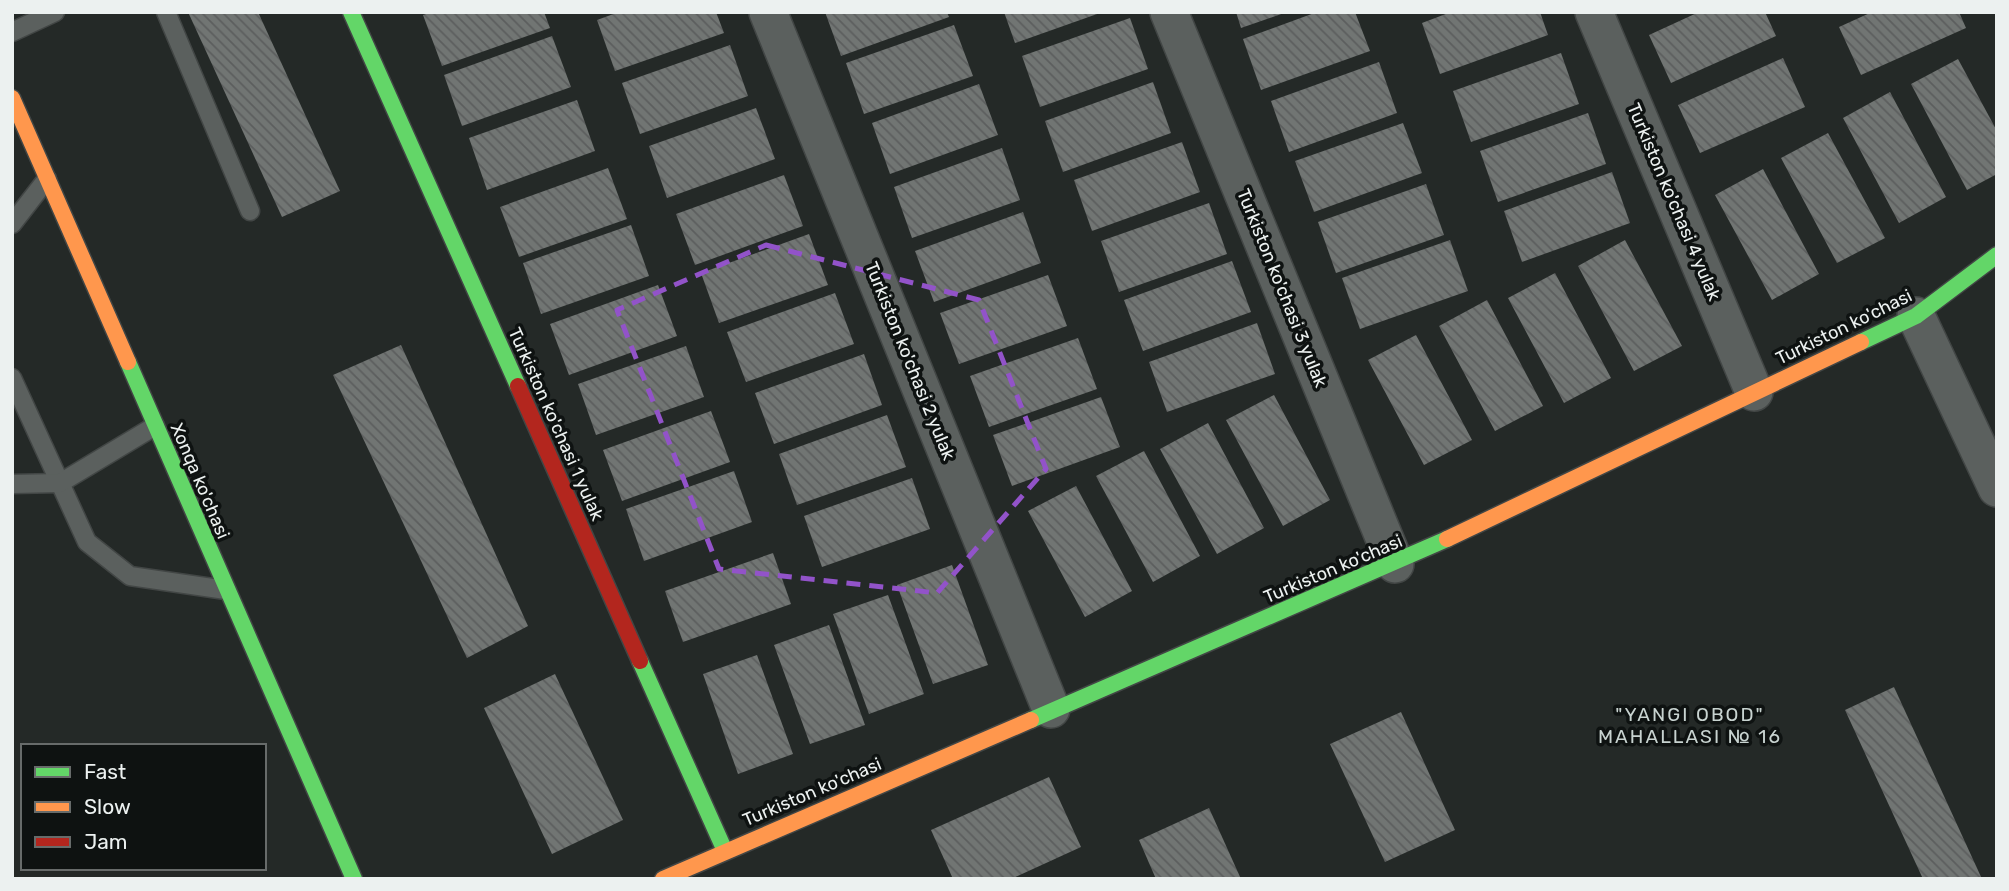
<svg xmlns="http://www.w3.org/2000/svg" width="2009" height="891" font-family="Rubik,sans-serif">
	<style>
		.building { fill: url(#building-back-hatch) }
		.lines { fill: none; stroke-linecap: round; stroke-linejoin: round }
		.lane-casing { stroke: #424645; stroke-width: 21 }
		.street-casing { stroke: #424645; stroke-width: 40 }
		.fast-casing { stroke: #424645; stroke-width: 19 }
		.slow-casing { stroke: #424645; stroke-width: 19 }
		.jam-casing { stroke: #424645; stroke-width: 19 }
		.lane { stroke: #5b605e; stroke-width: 18 }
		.street { stroke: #5b605e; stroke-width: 37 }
		.fast { stroke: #63d668; stroke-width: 16 }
		.slow { stroke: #ff974d; stroke-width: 16 }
		.jam { stroke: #b3261e; stroke-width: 16 }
		.marked { fill: none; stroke: #9253c9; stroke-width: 5; stroke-dasharray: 14 9; stroke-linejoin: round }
		.labels { text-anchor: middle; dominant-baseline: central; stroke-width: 7; stroke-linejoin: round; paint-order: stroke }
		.street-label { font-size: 18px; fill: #ecf1f0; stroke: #0e1211 }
		.neighbourhood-label { font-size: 19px; letter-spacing: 2px; fill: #c8d3d0; stroke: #0e1211 }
	</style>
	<defs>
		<pattern id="building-back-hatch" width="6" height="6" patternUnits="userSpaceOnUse" patternTransform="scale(1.75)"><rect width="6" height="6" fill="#717573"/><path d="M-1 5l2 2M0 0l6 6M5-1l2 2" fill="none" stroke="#5c5e5e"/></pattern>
	</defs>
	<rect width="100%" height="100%" fill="#242927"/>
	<g class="building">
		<path d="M188,12H258L340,191L282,217Z"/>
		<path d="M432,12H544L550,28L442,66L423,15Z"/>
		<path d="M619,12H716L724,33L615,71L597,20Z"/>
		<path d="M825,12H947L949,17L841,56Z"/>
		<path d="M1004,12H1100V13L1015,43Z"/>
		<path d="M1236,12H1284V13L1241,28Z"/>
		<path d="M1317,12H1355L1370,51L1261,90L1243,39Z"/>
		<path d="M1451,12H1540L1548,35L1440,74L1422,23Z"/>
		<path d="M1699,12H1765L1776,36L1671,83L1649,35Z"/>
		<path d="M1872,12H1959L1966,28L1861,75L1839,27Z"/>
		<path d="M1130,18L1148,69L1040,107L1022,56Z"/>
		<path d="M954,25L973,76L864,114L846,63Z"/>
		<path d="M552,36L571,87L462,126L444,75Z"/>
		<path d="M730,45L748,96L640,134L622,83Z"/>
		<path d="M1561,53L1579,104L1471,142L1453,91Z"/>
		<path d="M1783,58L1805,107L1700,153L1678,105Z"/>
		<path d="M1958,59L1997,131V174L1967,190L1911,84Z"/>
		<path d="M1379,62L1397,113L1289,152L1271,101Z"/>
		<path d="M1153,82L1171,133L1063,172L1045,121Z"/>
		<path d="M979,84L998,135L890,174L872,123Z"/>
		<path d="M1890,92L1946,197L1899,223L1843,118Z"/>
		<path d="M577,100L595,151L487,190L469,138Z"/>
		<path d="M756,108L775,159L667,198L649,146Z"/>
		<path d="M1588,113L1606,164L1498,202L1480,151Z"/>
		<path d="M1403,123L1422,173L1314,212L1295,161Z"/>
		<path d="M1828,133L1885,238L1837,263L1781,158Z"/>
		<path d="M1182,142L1200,192L1092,231L1074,180Z"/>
		<path d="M1002,148L1020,200L912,238L894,187Z"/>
		<path d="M608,168L627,219L519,257L500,207Z"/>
		<path d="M1763,169L1819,274L1772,300L1715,195Z"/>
		<path d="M1612,172L1630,223L1522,262L1504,211Z"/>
		<path d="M784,175L803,226L695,265L676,214Z"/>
		<path d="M1426,184L1444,235L1336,273L1318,222Z"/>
		<path d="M1209,203L1227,254L1119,292L1101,241Z"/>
		<path d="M1023,212L1041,263L934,302L915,251Z"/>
		<path d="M631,225L649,276L541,314L523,263Z"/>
		<path d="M809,234L828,285L719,323L701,273Z"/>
		<path d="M1450,240L1468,291L1360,329L1342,278Z"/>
		<path d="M1625,240L1682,346L1634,371L1578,266Z"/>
		<path d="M1232,261L1251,312L1143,351L1124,300Z"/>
		<path d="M1555,273L1611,378L1564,403L1508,298Z"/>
		<path d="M1048,275L1067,326L959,364L940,313Z"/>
		<path d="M658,285L677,336L569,375L550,324Z"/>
		<path d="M835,293L854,344L746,382L727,332Z"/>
		<path d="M1487,300L1543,406L1495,431L1439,326Z"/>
		<path d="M1257,323L1275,374L1167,412L1149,362Z"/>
		<path d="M1416,335L1472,440L1424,465L1368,360Z"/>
		<path d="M1078,338L1097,389L989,427L970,376Z"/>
		<path d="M401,345L528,626L467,658L333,375Z"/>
		<path d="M686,346L704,397L596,435L578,384Z"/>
		<path d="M864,354L882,405L774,444L755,393Z"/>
		<path d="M1274,395L1330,500L1283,526L1226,420Z"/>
		<path d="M1101,397L1120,447L1012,486L993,435Z"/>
		<path d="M711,411L730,462L622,501L603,450Z"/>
		<path d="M887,415L906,467L797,505L779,454Z"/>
		<path d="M1208,423L1264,528L1217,554L1160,449Z"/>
		<path d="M1144,451L1200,556L1153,582L1096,476Z"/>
		<path d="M734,471L752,522L644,561L626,509Z"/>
		<path d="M912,478L930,529L822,567L804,516Z"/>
		<path d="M1076,486L1132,591L1085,617L1028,511Z"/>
		<path d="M773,553L791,604L683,642L665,591Z"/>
		<path d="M952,565L988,665L933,684L897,585Z"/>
		<path d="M888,595L924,694L869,714L833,614Z"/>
		<path d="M829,625L865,725L810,744L774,645Z"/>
		<path d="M757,655L793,754L738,774L703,674Z"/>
		<path d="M555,674L623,820L552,854L484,708Z"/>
		<path d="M1894,687L1982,879H1923L1845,710Z"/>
		<path d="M1401,712L1455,830L1385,862L1330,744Z"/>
		<path d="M1049,777L1081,847L1011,879H953L931,830Z"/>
		<path d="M1209,808L1241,879H1156L1139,840Z"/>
	</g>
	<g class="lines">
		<g class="lane-casing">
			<g id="lane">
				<path d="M166,12L250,211"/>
				<path d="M12,32L55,12"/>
				<path d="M12,224L47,179"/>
				<path d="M12,378L87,542L130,576L226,590"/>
				<path d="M12,484L60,483L155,426"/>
			</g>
		</g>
		<g class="street-casing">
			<g id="street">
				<path d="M768,12L1051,709"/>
				<path d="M1169,12L1395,564"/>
				<path d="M1594,12L1754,392"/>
				<path d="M1916,316L1997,488"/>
			</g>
		</g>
		<g class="fast-casing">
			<g id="fast">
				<path d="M351,12L518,386"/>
				<path d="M1861,342L1916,316L1997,255"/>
				<path d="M128,362L354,879"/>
				<path d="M640,661L725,851"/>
				<path d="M1031,720L1447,539"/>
			</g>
		</g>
		<g class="slow-casing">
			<g id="slow">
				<path d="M12,98L128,362"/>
				<path d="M1447,539L1861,342"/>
				<path d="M663,879L1031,720"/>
			</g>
		</g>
		<g class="jam-casing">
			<path id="jam" d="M518,386L640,661"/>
		</g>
		<use href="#lane" class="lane"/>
		<use href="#street" class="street"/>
		<use href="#fast" class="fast"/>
		<use href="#slow" class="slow"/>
		<use href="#jam" class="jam"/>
	</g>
	<path class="marked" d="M766,245L979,300L1046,469L937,593L719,569L617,310Z"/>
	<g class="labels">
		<g class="street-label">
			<text transform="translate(1674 202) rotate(67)">Turkiston ko'chasi 4 yulak</text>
			<text transform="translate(1282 288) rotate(68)">Turkiston ko'chasi 3 yulak</text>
			<text transform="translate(1844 327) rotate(-26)">Turkiston ko'chasi</text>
			<text transform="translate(910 361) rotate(68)">Turkiston ko'chasi 2 yulak</text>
			<text transform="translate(556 424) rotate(66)">Turkiston ko'chasi 1 yulak</text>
			<text transform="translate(200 481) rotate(67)">Xonqa ko'chasi</text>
			<text transform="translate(1333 569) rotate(-23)">Turkiston ko'chasi</text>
			<text transform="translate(812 792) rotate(-23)">Turkiston ko'chasi</text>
		</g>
		<g class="neighbourhood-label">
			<text x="1690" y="714">"YANGI OBOD"<tspan x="1690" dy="22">MAHALLASI № 16</tspan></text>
		</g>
	</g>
	<rect width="2009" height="891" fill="none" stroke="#ecf1f0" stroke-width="28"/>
	<rect x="21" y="744" width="245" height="126" fill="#0e1211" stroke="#676b6a" stroke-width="2"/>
	<rect x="35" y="767" width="35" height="10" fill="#63d668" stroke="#676b6a" stroke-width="2"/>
	<text x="84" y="779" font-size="21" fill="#ecf1f0">Fast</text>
	<rect x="35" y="802" width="35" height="10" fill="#ff974d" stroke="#676b6a" stroke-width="2"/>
	<text x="84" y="814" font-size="21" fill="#ecf1f0">Slow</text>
	<rect x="35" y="837" width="35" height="10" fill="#b3261e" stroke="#676b6a" stroke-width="2"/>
	<text x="84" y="849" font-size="21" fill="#ecf1f0">Jam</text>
</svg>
